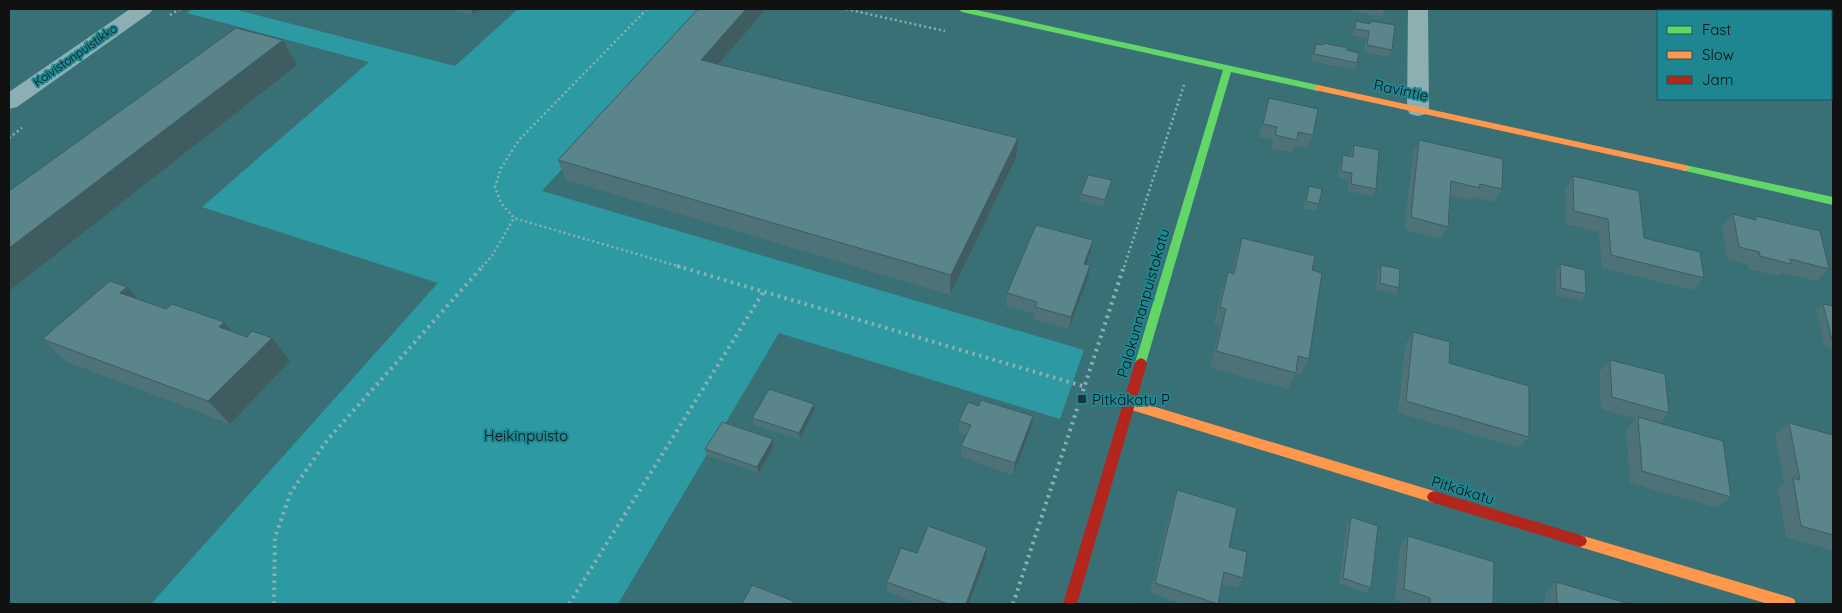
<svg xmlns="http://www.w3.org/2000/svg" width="1842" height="613" font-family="Quicksand,sans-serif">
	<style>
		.green { fill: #2d9aa3 }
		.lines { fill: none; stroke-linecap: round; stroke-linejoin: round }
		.path-far1 { stroke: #8cb0b2; stroke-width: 2.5; stroke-dasharray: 2 3; stroke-linecap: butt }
		.path { stroke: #8cb0b2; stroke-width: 4; stroke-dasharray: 2.5 4.5; stroke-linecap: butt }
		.street { fill: #8cb0b2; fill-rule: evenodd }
		.fast { fill: #63d668; fill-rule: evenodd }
		.slow { fill: #ff974d; fill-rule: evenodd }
		.jam { fill: #b3261e; fill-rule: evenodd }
		.wall { fill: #4d7277 }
		.shaded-wall { fill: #3f5d61 }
		.building { fill: #5a858a; stroke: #3f5d61 }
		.poi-dot { fill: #1f3234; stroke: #1e8690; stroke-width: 2 }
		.labels { text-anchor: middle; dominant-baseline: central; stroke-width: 4; stroke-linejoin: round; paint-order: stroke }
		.far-street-label { font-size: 12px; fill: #111; stroke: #1e8690 }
		.street-label { font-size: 15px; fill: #111; stroke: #1e8690 }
		.poi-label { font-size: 15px; fill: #111; stroke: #1e8690; text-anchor: start }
		.park-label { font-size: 15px; fill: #111; stroke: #1e8690 }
	</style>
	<rect width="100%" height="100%" fill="#387076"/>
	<path class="green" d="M192,9H234L455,66L518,9H707L542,191L1084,350L1060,419L779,333L618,604H151L438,283L202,207L369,62L187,13Z"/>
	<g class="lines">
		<g class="path-far1">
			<path d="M647,9L519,140L501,168L495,187L501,203L514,218L681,267"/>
			<path d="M846,9L945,31"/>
			<path d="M170,15L180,9"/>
			<path d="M9,138L22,128"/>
			<path d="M482,267L492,256L514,218"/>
			<path d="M1124,267L1184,85"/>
		</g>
		<g class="path">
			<path d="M677,266L1086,387"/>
			<path d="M274,604L275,537L291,492L328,439L483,266"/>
			<path d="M569,604L764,291"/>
			<path d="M1013,604L1124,266"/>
		</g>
		<g class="street">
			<path d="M130,9H153L150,13L17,107L9,109V92Z"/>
			<path d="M1408,9H1428L1429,109L1426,114L1418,116L1410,114L1407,109Z"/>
		</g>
		<g class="fast">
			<path d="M958,9H972L1318,85L1323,88L1318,91L1231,72L1145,366H1137L1135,363L1223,70L962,12Z"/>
			<path d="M1685,165L1833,197V205L1681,170L1680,168L1681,166Z"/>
		</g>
		<g class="slow">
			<path d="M1318,85L1685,165L1690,168L1685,171L1315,90L1313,88Z"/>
			<path d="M1129,399L1434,491L1439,493L1441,497L1439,501L1434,503L1125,408L1123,404L1125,400Z"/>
			<path d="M1580,535L1789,597L1794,599L1796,604H1768L1580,547L1575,545L1573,541L1575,537Z"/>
		</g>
		<g class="jam">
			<path d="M1141,358L1145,360L1147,363L1077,604H1063L1135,363L1137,360Z"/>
			<path d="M1434,491L1580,535L1585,537L1587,541L1585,545L1580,547L1434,503L1429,501L1427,497L1429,493Z"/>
		</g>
	</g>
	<g class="wall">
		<path d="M449,9H481L473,15Z"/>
		<path d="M698,9H766L719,64L1016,158L950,295L566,180L558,160Z"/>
		<path d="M1348,9H1385L1382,17L1348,10Z"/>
		<path d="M1356,21L1369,24L1370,21L1392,50L1389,57L1364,52L1366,38L1352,36Z"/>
		<path d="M1316,44L1357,63L1354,70L1311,61Z"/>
		<path d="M1269,98L1313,135L1308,148L1295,145L1292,153L1271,148L1273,140L1259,137L1265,111Z"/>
		<path d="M1419,140L1502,189L1494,202L1474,197L1472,200L1450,196L1448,227L1441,239L1404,230L1413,153Z"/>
		<path d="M1354,145L1376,189L1373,196L1348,191L1349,180L1338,177L1340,162L1343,155L1351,157V152Z"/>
		<path d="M1573,176L1644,238L1704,278L1693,290L1602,268L1599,232L1566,224L1565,189Z"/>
		<path d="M1309,186L1319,204L1316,211L1303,208L1307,193Z"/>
		<path d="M1110,187L1104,206L1080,201L1081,194Z"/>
		<path d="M1733,214L1753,219L1756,216L1829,269L1816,281L1782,273L1778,276L1748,269V265L1727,259L1722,227Z"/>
		<path d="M1242,238L1312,270L1309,359L1301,375L1295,374L1288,389L1210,368L1220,326L1214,324L1222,289L1228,272L1232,273L1236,255Z"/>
		<path d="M1093,240L1090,253L1086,265L1088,278L1069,329L1034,320L1035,314L1006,306L1007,293Z"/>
		<path d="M1560,264L1586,294L1581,301L1556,295V271Z"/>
		<path d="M1381,265L1399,288L1395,294L1376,290L1378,271Z"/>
		<path d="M138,299L166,309L224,322L232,332L290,361L230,424L67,362L42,339Z"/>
		<path d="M1823,304L1833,306V349L1825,346L1816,310Z"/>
		<path d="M1413,332L1449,363L1529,437L1519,448L1398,413L1405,345Z"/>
		<path d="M1610,360L1669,413L1660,423L1731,497L1717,508L1630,483L1626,429L1636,419L1601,409L1599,372Z"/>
		<path d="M814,404L815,410L800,439L754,425L752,418Z"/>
		<path d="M979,406L1033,416L1031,428L1013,475L961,457V446L966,435L959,433V421Z"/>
		<path d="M1789,423L1833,435V551L1786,537L1778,489L1784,484L1775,435Z"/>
		<path d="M773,439L774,445L759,473L707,456L705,449Z"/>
		<path d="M1177,490L1229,547L1243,578L1237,588L1222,584L1218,604H1183L1150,593L1173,501Z"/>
		<path d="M1351,517L1371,588L1366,593L1339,583L1347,523Z"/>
		<path d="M1408,536L1493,604H1409L1395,600L1400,546Z"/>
		<path d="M917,553L986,558L969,604H920L887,592V582Z"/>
		<path d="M1556,582L1630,604H1545V592Z"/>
	</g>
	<g class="shaded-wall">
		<path d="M471,9H481L473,15Z"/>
		<path d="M746,9H766L705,80L701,60Z"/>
		<path d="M283,40L297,65L9,291V248Z"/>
		<path d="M1018,138L1016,158L950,295L951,275Z"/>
		<path d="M1112,180L1110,187L1104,206L1105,200Z"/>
		<path d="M1093,240L1090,253L1082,277L1084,264Z"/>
		<path d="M1090,265L1088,278L1069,329L1071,317Z"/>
		<path d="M127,287L149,311L120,293Z"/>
		<path d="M224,322L244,346L219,327Z"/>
		<path d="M272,338L290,361L230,424L208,401Z"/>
		<path d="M814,404L815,410L800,439L799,433Z"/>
		<path d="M1033,416L1031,428L1013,475L1015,463Z"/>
		<path d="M773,439L774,445L759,473L757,467Z"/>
		<path d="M987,547L986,558L969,604H966Z"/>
	</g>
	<g class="building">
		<path d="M698,9H746L701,60L1018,138L951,275L558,160Z"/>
		<path d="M1356,21L1370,24V21L1395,25L1392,50L1367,45L1369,31L1355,29Z"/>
		<path d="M236,28L283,40L9,248V191Z"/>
		<path d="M1324,43L1347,48V50L1359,53L1357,63L1314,54L1316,44L1323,45Z"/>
		<path d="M1269,98L1318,109L1313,135L1298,132L1297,140L1275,135L1277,127L1263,124Z"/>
		<path d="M1419,140L1503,159L1502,189L1480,184L1479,188L1451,181L1448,227L1411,217Z"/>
		<path d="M1354,145L1379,150L1376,189L1351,184L1352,173L1341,171L1343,155L1353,157Z"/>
		<path d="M1088,175L1112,180L1105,200L1081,194Z"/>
		<path d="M1573,176L1639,191L1644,238L1700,252L1704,278L1611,255L1608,219L1574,211Z"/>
		<path d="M1309,186L1322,189L1319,204L1306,201Z"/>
		<path d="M1733,214L1756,220V216L1820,231L1829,269L1790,259L1791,264L1760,256L1759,252L1739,247Z"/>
		<path d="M1036,225L1093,240L1084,264L1090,265L1071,317L1035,307L1037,302L1007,293Z"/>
		<path d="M1242,238L1315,256L1312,270L1322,273L1309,359L1298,356L1296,373L1216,351L1226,309L1220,307L1228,272L1234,274Z"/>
		<path d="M1560,264L1585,270L1586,294L1561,288Z"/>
		<path d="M1381,265L1400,269L1399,288L1380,283Z"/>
		<path d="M110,281L127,287L120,293L166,309L172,304L224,322L219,327L247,337L252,331L272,338L208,401L42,339Z"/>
		<path d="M1823,304L1833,306V340H1832Z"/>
		<path d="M1413,332L1450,342L1449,363L1529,386V437L1406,401Z"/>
		<path d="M1610,360L1665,374L1669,413L1612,397Z"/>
		<path d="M769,389L814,404L799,433L752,418Z"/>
		<path d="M981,400L1033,416L1015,463L961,446L971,425L959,421L968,402L979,406Z"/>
		<path d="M1638,417L1723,441L1731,497L1642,471Z"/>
		<path d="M722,422L773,439L757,467L705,449Z"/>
		<path d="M1789,423L1833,435V535L1801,526L1793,478L1800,480Z"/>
		<path d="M1177,490L1237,508L1229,547L1247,552L1243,578L1224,572L1218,604L1155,583Z"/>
		<path d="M1351,517L1378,526L1371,588L1343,578Z"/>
		<path d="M928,526L987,547L966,604H948L887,582L901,548L917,553Z"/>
		<path d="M1408,536L1494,562L1493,604H1430V598L1404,589Z"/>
		<path d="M1556,582L1630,604H1557Z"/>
		<path d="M752,585L793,601L792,604H742Z"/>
	</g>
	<rect class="poi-dot" x="1077" y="394" width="10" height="10" rx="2.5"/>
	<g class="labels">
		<g class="far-street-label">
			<text transform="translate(75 55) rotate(-35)">Koivistonpuistikko</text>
		</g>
		<g class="street-label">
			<text transform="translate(1401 90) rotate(12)">Ravintie</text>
			<text transform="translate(1143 303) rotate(-74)">Palokunnanpuistokatu</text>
			<text transform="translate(1463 490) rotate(17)">Pitkäkatu</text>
		</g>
		<g class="poi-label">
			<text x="1092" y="399">Pitkäkatu P</text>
		</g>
		<g class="park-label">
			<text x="526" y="435">Heikinpuisto</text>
		</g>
	</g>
	<rect width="1842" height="613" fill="none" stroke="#111111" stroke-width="20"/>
	<rect x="1657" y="10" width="175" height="90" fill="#1e8690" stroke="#19575d"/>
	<rect x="1667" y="26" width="25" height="8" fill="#63d668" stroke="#19575d"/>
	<text x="1702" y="35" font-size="15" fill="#111111">Fast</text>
	<rect x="1667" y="51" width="25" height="8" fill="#ff974d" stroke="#19575d"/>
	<text x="1702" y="60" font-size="15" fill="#111111">Slow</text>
	<rect x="1667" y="76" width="25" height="8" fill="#b3261e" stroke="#19575d"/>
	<text x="1702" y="85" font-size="15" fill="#111111">Jam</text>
</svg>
